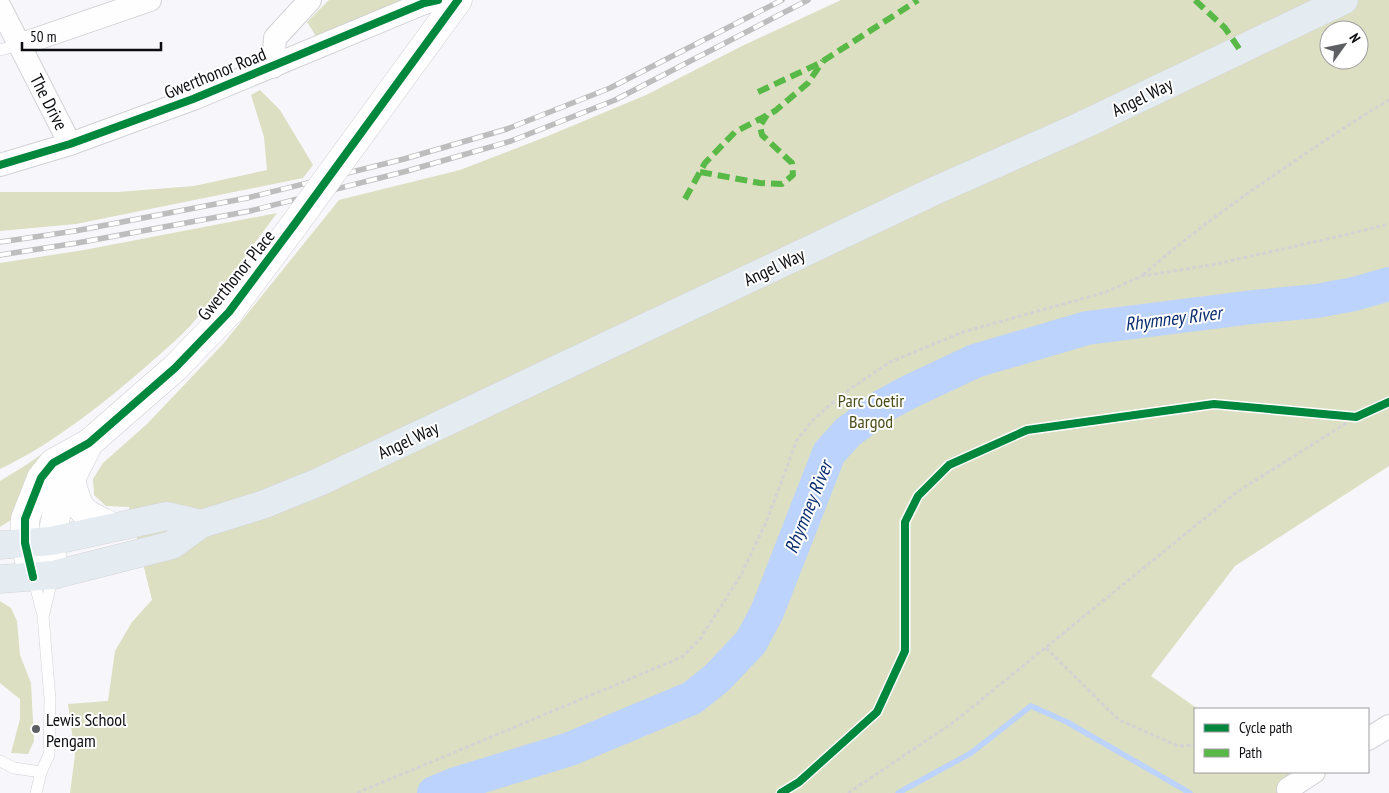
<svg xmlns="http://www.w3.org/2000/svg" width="1389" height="793" font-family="'PT Sans Narrow',sans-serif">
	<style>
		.green { fill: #dcdfc1; fill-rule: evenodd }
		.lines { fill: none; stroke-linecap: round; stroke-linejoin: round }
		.stream { stroke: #bcd3fd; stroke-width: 5.5 }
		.river { stroke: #bcd3fd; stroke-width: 34 }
		.service-casing { stroke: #d1d2d5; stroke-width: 12 }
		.minor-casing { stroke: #d1d2d5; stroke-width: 24 }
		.tertiary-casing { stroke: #d1d2d5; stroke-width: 29 }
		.primary-casing { stroke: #d5d5d7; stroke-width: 29 }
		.path { stroke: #d3d3d4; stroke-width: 3; stroke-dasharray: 4 2.5; stroke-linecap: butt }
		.service { stroke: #fefefe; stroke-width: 11 }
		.minor { stroke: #fefefe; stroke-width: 22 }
		.tertiary { stroke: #fefefe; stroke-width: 28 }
		.primary { stroke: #e4ebf1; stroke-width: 28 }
		.rail-casing { stroke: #bdbdbe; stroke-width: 5.5 }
		.rail { stroke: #fff; stroke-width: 4; stroke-dasharray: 11; stroke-linecap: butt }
		.tertiary-bridge-casing { stroke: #d1d2d5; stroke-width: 29; stroke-linecap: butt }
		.tertiary-bridge { stroke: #fefefe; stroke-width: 28 }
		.quiet { stroke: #58b947; stroke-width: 6; stroke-dasharray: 12 6; stroke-linecap: butt }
		.cycleway-casing { stroke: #fff; stroke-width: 11 }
		.cycleway { stroke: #00873e; stroke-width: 8 }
		.poi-dot { fill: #5e5f62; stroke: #fff; stroke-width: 2 }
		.labels { text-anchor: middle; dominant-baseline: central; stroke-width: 4; stroke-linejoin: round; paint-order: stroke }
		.street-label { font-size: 18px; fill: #0c0d10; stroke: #fff }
		.park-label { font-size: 18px; fill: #4b4e1b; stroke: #fff }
		.poi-label { font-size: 18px; fill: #0c0d10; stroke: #fff; text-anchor: start }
		.water-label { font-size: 19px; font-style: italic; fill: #0b2d6e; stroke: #fff }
	</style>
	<rect width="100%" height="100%" fill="#f7f7fb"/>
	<g class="green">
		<path d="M329,0H407L319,41L307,22Z"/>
		<path d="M841,0H1389V466L1235,566L1151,676L1198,709H1195V772H1287L1290,773L1299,793H70L75,755L68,704L108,701L115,651L132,622L152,600L129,507L106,506L94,495L93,479L103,463L147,424L223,344L339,200L460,170L548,136L646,95L742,46ZM1329,30H1359V60H1329Z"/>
		<path d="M260,90L280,110L313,165L303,178L76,224L0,231V192H118L194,186L267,170L264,137L251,95Z"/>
		<path d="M277,213C249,250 222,290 191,325C181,336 169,346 158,356C113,396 54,444 0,469V263L84,250Z"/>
		<path d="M52,447L29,479L11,520L0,527V481L26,465Z"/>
		<path d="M0,601L11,608L17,621L20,655L31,683L34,741L28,754L11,753L20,719V699L0,683Z"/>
	</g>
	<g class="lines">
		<path class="stream" d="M898,793L971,753L1031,706L1067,722L1190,793"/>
		<path class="river" d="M434,793L456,784L570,749L692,698L717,678L751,642L767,612L829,453L848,432L883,406L909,392L975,361L1087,328L1253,307L1317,301L1354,294L1389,284"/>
		<g class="service-casing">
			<g id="service">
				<path d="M0,50L19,45"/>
				<path d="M33,577L43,615L50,699L49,755L41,772L36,793"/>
				<path d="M44,613L53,575"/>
				<path d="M0,761L14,768L41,772"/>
			</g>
		</g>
		<g class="minor-casing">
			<g id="minor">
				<path d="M0,7L70,144"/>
				<path d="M19,45L150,0"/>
				<path d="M273,67L275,38L310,0"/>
				<path d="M0,165L70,144L193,99L424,3L438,0"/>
				<path d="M1368,739L1389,726"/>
				<path d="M1288,789L1314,772"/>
			</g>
		</g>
		<g class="tertiary-casing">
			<g id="tertiary">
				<path d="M342,159L458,0"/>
				<path d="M71,479C79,514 82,512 113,527"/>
				<path d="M53,575L51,541L62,487L71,479L89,443"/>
				<path d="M33,577L25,543V519L41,478L53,463L89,443L175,368L229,312L294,225"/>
			</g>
		</g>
		<g class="primary-casing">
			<g id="primary">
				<path d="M0,545L51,541L167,516L201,524"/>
				<path d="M0,579L53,575L172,545L201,524L262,505L319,482L932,192L1081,126L1344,0"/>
			</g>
		</g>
		<g class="path">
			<path d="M1143,275C1185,238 1230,205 1277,173C1314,148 1350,123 1389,100"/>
			<path d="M1046,648L1119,720L1178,746L1195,745"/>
			<path d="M357,793L682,657L700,639L741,575L767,520L797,440L813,420L841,395L890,362L963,332L1106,292L1142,276L1211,265L1332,238L1389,224"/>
			<path d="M848,793L954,722L1237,492L1356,417"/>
		</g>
		<use href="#service" class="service"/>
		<use href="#minor" class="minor"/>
		<use href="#tertiary" class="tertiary"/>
		<use href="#primary" class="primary"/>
		<g class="rail-casing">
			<g id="rail">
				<path d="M0,242L75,231L247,198L404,159L507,129L610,88L782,0"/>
				<path d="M0,255L77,243L250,211L407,171L511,141L615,100L808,0"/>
			</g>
		</g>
		<use href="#rail" class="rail"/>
		<g class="tertiary-bridge-casing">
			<path id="tertiary-bridge" d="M294,225L342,159"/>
		</g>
		<use href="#tertiary-bridge" class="tertiary-bridge"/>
		<g class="quiet">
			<path d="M1195,0L1225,28L1240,50"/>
			<path d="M758,92L820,63L918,0"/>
			<path d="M700,172L760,183L782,184L793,175L792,163L762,135L760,126L767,115"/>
			<path d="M685,199L705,163L735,132L775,111L808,83L823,61"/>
		</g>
		<g class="cycleway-casing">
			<g id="cycleway">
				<path d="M0,165L70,144L193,99L424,3L438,0"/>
				<path d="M33,577L25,543V519L41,478L53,463L89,443L175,368L229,312L294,225L458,0"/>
				<path d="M781,793L799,782L877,712L905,651V522L918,496L949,465L1027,430L1214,404L1356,417L1389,402"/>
			</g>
		</g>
		<use href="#cycleway" class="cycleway"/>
	</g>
	<circle class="poi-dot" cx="36" cy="729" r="5"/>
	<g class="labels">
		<g class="street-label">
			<text transform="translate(215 73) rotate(-22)">Gwerthonor Road</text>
			<text transform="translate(1142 97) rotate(-26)">Angel Way</text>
			<text transform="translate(49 102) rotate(63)">The Drive</text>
			<text transform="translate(774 267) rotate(-25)">Angel Way</text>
			<text transform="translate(236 275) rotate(-51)">Gwerthonor Place</text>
			<text transform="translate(408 440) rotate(-25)">Angel Way</text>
		</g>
		<g class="park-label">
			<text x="871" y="400">Parc Coetir<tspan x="871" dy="21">Bargod</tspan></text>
		</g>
		<g class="poi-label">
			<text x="46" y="719">Lewis School<tspan x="46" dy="21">Pengam</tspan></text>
		</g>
		<g class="water-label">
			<text transform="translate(1173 318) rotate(-7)">Rhymney River</text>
			<text transform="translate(808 507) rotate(-68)">Rhymney River</text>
		</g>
	</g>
	<rect x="1194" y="708" width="175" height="65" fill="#ffffff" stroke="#9e9e9f"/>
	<rect x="1204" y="724" width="25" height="8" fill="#00873e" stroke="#9e9e9f"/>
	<text x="1239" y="733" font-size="15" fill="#0c0d10">Cycle path</text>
	<rect x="1204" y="749" width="25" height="8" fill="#58b947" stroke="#9e9e9f"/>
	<text x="1239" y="758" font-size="15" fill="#0c0d10">Path</text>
	<g transform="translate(1344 45) rotate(57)"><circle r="24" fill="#ffffff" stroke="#9e9e9f"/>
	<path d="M0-4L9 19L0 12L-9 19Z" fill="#5e5f62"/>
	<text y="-8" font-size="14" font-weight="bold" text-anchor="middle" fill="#0c0d10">N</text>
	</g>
	<path d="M22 42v8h139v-8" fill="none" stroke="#0c0d10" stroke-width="2.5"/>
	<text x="30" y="42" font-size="15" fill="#0c0d10" stroke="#ffffff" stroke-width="4" paint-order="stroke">50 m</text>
</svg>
